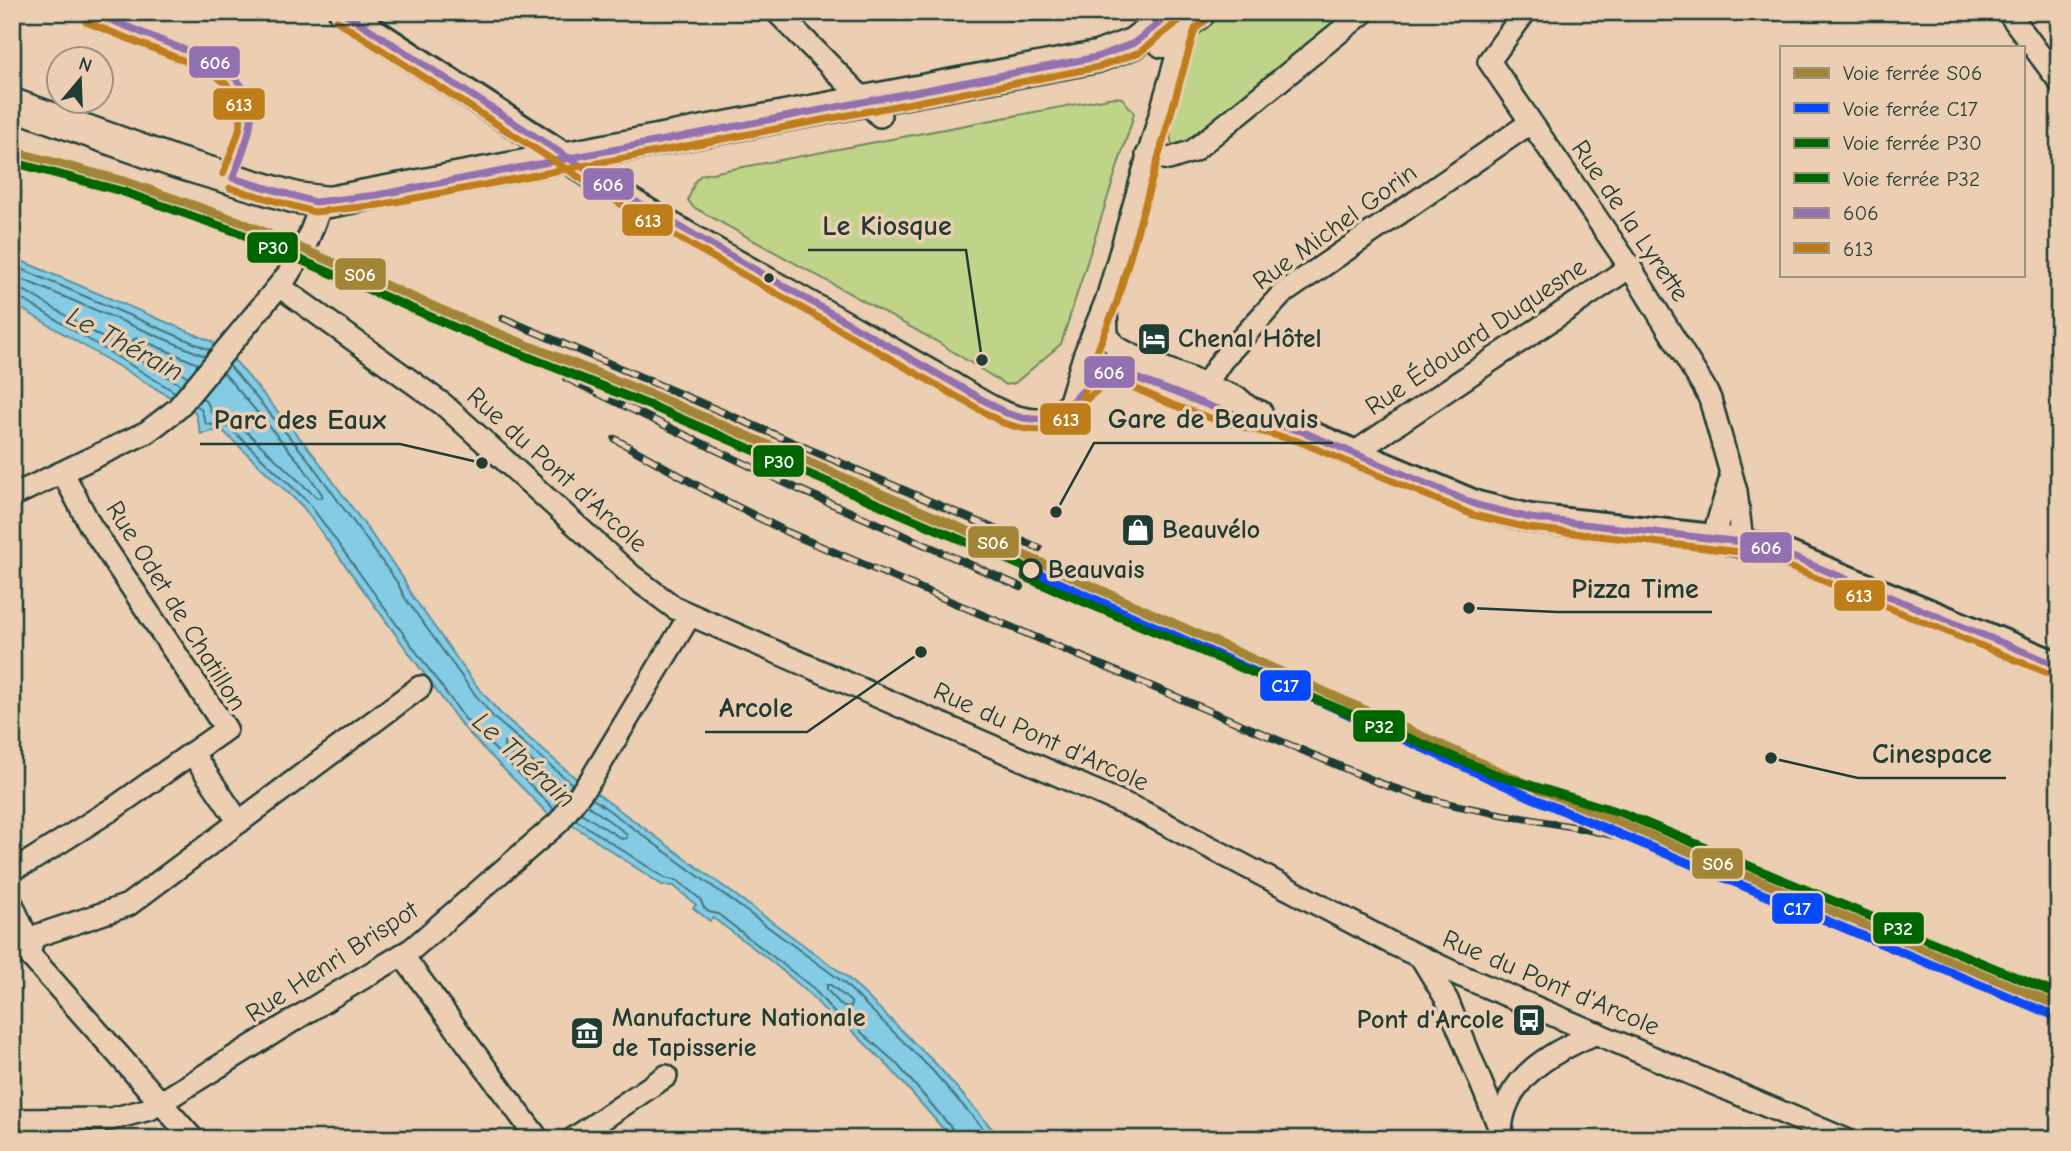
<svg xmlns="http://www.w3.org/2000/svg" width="2071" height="1151" font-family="'Comic Neue',sans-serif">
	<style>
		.green { fill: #c0d489; stroke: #70885e; stroke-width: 2 }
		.water { fill: #84cbe5; stroke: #5c929e; stroke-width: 2 }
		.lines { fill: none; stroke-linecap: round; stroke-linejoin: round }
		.shore { stroke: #47767b; stroke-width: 2 }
		.minor-casing { stroke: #1f3d34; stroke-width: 26 }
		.tertiary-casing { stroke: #1f3d34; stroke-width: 32 }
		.secondary-casing { stroke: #1f3d34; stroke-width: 35 }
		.minor { stroke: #ecceb3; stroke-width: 21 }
		.tertiary { stroke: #ecceb3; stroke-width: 26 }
		.secondary { stroke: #ecceb3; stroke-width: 30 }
		.rail-casing { stroke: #1f3d34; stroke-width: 8 }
		.rail { stroke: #ecceb3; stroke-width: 5; stroke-dasharray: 16; stroke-linecap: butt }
		.bus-1-casing { stroke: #ecceb3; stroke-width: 12 }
		.bus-2-casing { stroke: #ecceb3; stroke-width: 12 }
		.bus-1 { stroke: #9370af; stroke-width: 7 }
		.bus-2 { stroke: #bf7d1a; stroke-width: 7 }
		.rail-1-casing { stroke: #ecceb3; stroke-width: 14 }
		.rail-2-casing { stroke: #ecceb3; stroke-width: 14 }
		.rail-3-casing { stroke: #ecceb3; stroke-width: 14 }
		.rail-4-casing { stroke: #ecceb3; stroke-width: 14 }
		.rail-1 { stroke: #a38537; stroke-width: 9 }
		.rail-2 { stroke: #0749ff; stroke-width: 9 }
		.rail-3 { stroke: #060; stroke-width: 9 }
		.rail-4 { stroke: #060; stroke-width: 9 }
		.bus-dot { fill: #1f3d34; stroke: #ecceb3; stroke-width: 2.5 }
		.stop-dot { fill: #ecceb3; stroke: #1f3d34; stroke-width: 3.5 }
		.labels { text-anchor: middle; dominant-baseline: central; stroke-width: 7; stroke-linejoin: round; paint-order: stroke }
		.street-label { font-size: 26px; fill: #1f3d34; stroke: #ecceb3 }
		.poi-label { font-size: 26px; font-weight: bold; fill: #1f3d34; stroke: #ecceb3; text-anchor: start }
		.stop-label { font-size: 26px; font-weight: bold; fill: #1f3d34; stroke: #ecceb3; text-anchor: start }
		.water-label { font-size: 28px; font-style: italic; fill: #24443d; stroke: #ecceb3 }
		.leader { fill: none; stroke: #1f3d34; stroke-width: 2.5 }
		.callout-dot { fill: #1f3d34; stroke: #ecceb3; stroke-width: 2.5 }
		.callout-label { font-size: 28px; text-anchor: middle; font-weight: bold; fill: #1f3d34; stroke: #ecceb3; stroke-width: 7; stroke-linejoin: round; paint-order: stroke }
		.line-badge { stroke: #ecceb3; stroke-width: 2.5 }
		.badge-label { font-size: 19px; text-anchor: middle; font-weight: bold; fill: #fff }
	</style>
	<rect width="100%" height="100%" fill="#ecceb3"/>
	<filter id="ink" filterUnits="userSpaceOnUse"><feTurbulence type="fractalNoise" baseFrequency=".0143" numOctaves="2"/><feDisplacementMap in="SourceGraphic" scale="14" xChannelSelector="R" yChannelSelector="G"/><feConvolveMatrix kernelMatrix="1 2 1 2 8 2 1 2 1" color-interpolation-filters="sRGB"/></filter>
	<g filter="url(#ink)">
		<g class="green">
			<path d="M1210,12H1350L1189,145L1178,147L1172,144C1165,132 1192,41 1200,26C1203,21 1207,17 1210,12Z"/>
			<path d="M1114,97L1122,98L1134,113L1132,121L1061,344L1015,383L1006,385L936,341L693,207L688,200L695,181L701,175Z"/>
		</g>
		<path class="water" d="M12,257L211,341L237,363L314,455L403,578L411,594L475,684L500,713L573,776L847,977L937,1065L1001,1139H952L890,1068L844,1023L833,1028L828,1022L830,1019C819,994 739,937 713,918L710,921L693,908L696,905L674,886L662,885L577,828L547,813L481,746L460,723L303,507L224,432L213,431L201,434L195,412L12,303Z"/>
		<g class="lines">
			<g class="shore">
				<path d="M12,265L210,350"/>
				<path d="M12,275L205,356"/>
				<path d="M12,288L25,291L181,385"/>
				<path d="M12,297L22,299L175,392"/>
				<path d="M229,365L308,459L397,582L405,598L470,688L494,718L572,784"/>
				<path d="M188,377L133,344V340L137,338L198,364"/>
				<path d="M202,398L208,404L212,414L234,420L317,498H322V494L301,464L223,372"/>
				<path d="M196,405L201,409L206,424L229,427L308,502L465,719L554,809"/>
				<path d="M592,798L843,982L932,1070L992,1139"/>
				<path d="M559,801L504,747V742H509L567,791"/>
				<path d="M581,813L622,839L627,838L626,833L587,805"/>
				<path d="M576,820L665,878L678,881L700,899L704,908L709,912L718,914L812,987L837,1016L851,1019L862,1033L896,1063L955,1132L956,1139"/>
				<path d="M827,985H831L851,1002V1007L842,1006L827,990Z"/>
			</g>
			<g class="minor-casing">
				<g id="minor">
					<path d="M777,12L880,116"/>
					<path d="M1525,12L1489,61L1630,267L1704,387L1710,399L1736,491L1742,542"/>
					<path d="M2008,12L2059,81"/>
					<path d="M1147,155L1169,159L1193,151L1364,12"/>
					<path d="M591,174C680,231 774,281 866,334C892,349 919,364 945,379C974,396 1006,421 1041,420C1068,420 1081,374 1113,371L1274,426L1301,431"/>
					<path d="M279,286L444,405L632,576L675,608L1143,812L1393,944L1457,974L1844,1139"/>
					<path d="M1106,308L1107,335L1116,347L1131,355L1238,398L1248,407L1261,412"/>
					<path d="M1071,398L1084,356L1107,299L1187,21"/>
					<path d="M1200,402L1210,378L1222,360L1282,294L1530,123"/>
					<path d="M1354,453L1630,267"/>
					<path d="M12,496L147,432L177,409L287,276L304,249L322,203"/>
					<path d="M1713,538L1730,481"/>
					<path d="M239,822L420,687"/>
					<path d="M12,869L30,861L114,808L226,729L90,525L63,473"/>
					<path d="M12,904L31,947"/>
					<path d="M12,935L193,1139"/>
					<path d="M23,946L39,935L128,905L239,822L192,753"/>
					<path d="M402,955L538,1139"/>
					<path d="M1421,957L1447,1000L1504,1139"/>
					<path d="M12,1120L111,1119L150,1109L336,994L412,949L559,822L592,778L690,615"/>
					<path d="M1501,1131C1504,1077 1553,1051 1597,1033"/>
					<path d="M573,1139L666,1076"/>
				</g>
			</g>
			<g class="tertiary-casing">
				<g id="tertiary">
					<path d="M343,12L591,174"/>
					<path d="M1301,431L1477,505L1530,518L1713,538L1773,549L2059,666"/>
				</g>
			</g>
			<g class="secondary-casing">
				<g id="secondary">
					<path d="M1163,42L1200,12"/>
					<path d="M12,104L175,162L296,198L329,202L1097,57L1134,43L1173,12"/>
				</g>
			</g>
			<use href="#minor" class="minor"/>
			<use href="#tertiary" class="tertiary"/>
			<use href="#secondary" class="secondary"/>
			<g class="rail-casing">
				<g id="rail">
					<path d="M503,318L1039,548"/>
					<path d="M566,378L798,489L1021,587"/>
					<path d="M615,439L714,495L787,532L1377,782C1464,816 1558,818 1647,844"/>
				</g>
			</g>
			<use href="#rail" class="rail"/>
			<g class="bus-1-casing">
				<g id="bus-1">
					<path d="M91,12L215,62C269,98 252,126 233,178"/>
					<path d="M343,12L635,201L1006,413L1023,418L1045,420L1061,411L1099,376L1108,372L1118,371L1223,411L1301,431L1477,505L1530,518L1742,542L1773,549L2059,666"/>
					<path d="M233,178L315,202L377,195L1097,57L1134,43L1173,12"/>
				</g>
			</g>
			<g class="bus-2-casing">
				<g id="bus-2">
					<path d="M337,21L630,210L1003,423C1065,443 1061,416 1104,385L1112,382L1123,383L1173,405L1219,421L1298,441L1473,515L1529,528L1740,552L1770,559L2055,676"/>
					<path d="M86,22L210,71C258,104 240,128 223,174"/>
					<path d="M230,188L314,212L379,205L1099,67L1140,52L1180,20"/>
					<path d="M1060,426L1074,413L1083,397L1094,359L1117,302L1195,29L1206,20"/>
				</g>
			</g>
			<use href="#bus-1" class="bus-1"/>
			<use href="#bus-2" class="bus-2"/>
			<g class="rail-1-casing">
				<path id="rail-1" d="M12,151L124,181L241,222L465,320L660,398L1035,560L1532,786L2059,1006"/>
			</g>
			<g class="rail-2-casing">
				<path id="rail-2" d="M1031,570L1528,796L2055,1016"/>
			</g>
			<g class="rail-3-casing">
				<path id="rail-3" d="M12,162L121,191L237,232L461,330L656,408L1031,570"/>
			</g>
			<g class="rail-4-casing">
				<path id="rail-4" d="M1025,577L1458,759L1497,775L1622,813L2059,995"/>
			</g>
			<use href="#rail-1" class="rail-1"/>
			<use href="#rail-2" class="rail-2"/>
			<use href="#rail-3" class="rail-3"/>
			<use href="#rail-4" class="rail-4"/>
		</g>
	</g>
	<defs>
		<g id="hotel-square" transform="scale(1.75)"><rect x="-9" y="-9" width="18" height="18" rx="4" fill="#1f3d34" stroke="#ecceb3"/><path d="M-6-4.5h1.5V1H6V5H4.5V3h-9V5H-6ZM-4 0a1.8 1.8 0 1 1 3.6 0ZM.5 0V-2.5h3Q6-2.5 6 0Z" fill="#fff"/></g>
		<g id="shop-square" transform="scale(1.75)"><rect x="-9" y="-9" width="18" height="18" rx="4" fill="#1f3d34" stroke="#ecceb3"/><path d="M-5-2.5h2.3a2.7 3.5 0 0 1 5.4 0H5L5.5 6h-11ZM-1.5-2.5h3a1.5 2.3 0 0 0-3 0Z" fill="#fff"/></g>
		<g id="bus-square" transform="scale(1.75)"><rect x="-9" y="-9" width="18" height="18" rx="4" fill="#1f3d34" stroke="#ecceb3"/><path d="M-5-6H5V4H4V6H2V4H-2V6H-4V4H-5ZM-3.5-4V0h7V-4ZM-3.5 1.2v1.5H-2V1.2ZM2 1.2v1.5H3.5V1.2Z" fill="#fff"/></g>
		<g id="museum-square" transform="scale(1.75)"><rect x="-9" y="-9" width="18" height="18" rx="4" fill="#1f3d34" stroke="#ecceb3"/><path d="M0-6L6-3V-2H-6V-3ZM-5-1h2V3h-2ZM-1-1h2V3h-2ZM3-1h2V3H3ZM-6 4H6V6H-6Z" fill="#fff"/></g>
	</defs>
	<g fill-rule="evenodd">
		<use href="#hotel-square" x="1154" y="339"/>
		<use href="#shop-square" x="1138" y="530"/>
		<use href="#bus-square" x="1529" y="1020"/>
		<use href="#museum-square" x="587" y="1033"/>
	</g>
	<circle class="bus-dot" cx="769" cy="278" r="6"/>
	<circle class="stop-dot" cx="1031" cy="570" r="10"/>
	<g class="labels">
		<g class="street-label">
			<text transform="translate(1630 221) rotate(56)">Rue de la Lyrette</text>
			<text transform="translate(1335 227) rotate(-36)">Rue Michel Gorin</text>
			<text transform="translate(1476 337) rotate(-34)">Rue Édouard Duquesne</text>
			<text transform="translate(557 470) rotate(42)">Rue du Pont d'Arcole</text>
			<text transform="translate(176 606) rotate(58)">Rue Odet de Chatillon</text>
			<text transform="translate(1041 737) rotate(24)">Rue du Pont d'Arcole</text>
			<text transform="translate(332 962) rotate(-33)">Rue Henri Brispot</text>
			<text transform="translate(1551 983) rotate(23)">Rue du Pont d'Arcole</text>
		</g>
		<g class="poi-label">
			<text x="1178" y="339">Chenal Hôtel</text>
			<text x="1162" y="530">Beauvélo</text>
			<text x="612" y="1018">Manufacture Nationale<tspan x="612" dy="30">de Tapisserie</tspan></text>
			<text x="1504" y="1020" text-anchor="end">Pont d'Arcole</text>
		</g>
		<g class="stop-label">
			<text x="1048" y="570">Beauvais</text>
		</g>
		<g class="water-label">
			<text transform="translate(125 344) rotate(28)">Le Thérain</text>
			<text transform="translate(524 760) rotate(42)">Le Thérain</text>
		</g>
	</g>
	<path class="leader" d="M982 360L966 250H808M1056 512L1094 443H1333M482 463L400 444H200M1469 608L1557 612H1712M921 652L807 732H705M1771 758L1858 778H2006"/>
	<g class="callout-dot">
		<circle cx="982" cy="360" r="7"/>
		<circle cx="1056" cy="512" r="7"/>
		<circle cx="482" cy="463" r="7"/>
		<circle cx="1469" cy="608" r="7"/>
		<circle cx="921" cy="652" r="7"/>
		<circle cx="1771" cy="758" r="7"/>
	</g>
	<g class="callout-label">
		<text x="887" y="235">Le Kiosque</text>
		<text x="1213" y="428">Gare de Beauvais</text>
		<text x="300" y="429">Parc des Eaux</text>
		<text x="1635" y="598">Pizza Time</text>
		<text x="756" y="717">Arcole</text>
		<text x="1932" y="763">Cinespace</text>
	</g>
	<g class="line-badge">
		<rect x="188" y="45" width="53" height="34" rx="7" fill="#9370af"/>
		<rect x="212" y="87" width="54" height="34" rx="7" fill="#bf7d1a"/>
		<rect x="582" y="167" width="53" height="34" rx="7" fill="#9370af"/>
		<rect x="621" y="203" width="53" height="34" rx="7" fill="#bf7d1a"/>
		<rect x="246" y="231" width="53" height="33" rx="7" fill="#060"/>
		<rect x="334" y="257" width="53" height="34" rx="7" fill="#a38537"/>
		<rect x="1083" y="355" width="53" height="34" rx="7" fill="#9370af"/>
		<rect x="1039" y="402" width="53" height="34" rx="7" fill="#bf7d1a"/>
		<rect x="752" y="444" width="53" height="34" rx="7" fill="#060"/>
		<rect x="967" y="525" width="53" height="34" rx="7" fill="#a38537"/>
		<rect x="1739" y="531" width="54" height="33" rx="7" fill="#9370af"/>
		<rect x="1833" y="579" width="53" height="33" rx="7" fill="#bf7d1a"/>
		<rect x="1259" y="669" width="53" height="33" rx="7" fill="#0749ff"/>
		<rect x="1352" y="709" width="54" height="34" rx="7" fill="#060"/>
		<rect x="1691" y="847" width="53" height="33" rx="7" fill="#a38537"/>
		<rect x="1771" y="892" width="53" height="33" rx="7" fill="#0749ff"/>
		<rect x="1872" y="911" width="53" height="34" rx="7" fill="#060"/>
	</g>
	<g class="badge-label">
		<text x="215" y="69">606</text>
		<text x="239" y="111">613</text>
		<text x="608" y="191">606</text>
		<text x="648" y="227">613</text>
		<text x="273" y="254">P30</text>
		<text x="360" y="281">S06</text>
		<text x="1109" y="379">606</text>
		<text x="1066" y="426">613</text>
		<text x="779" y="468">P30</text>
		<text x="993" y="549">S06</text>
		<text x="1766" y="554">606</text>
		<text x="1859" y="602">613</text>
		<text x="1285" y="692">C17</text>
		<text x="1379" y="733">P32</text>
		<text x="1718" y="870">S06</text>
		<text x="1797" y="915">C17</text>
		<text x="1898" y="935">P32</text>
	</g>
	<rect width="2071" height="1151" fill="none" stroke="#ecceb3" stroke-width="42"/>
	<rect x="21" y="21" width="2029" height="1109" fill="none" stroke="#1f3d34" stroke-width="2.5" filter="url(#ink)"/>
	<rect x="1780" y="46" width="245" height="231" fill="#ecceb3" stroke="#9a9480" stroke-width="2"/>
	<rect x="1794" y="68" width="35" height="10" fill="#a38537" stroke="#9a9480" stroke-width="2"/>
	<text x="1843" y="80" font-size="21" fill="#1f3d34">Voie ferrée S06</text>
	<rect x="1794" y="103" width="35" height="10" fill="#0749ff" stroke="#9a9480" stroke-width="2"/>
	<text x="1843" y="116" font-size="21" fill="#1f3d34">Voie ferrée C17</text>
	<rect x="1794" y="138" width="35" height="10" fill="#006600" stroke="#9a9480" stroke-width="2"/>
	<text x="1843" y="150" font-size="21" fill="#1f3d34">Voie ferrée P30</text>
	<rect x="1794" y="173" width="35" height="10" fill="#006600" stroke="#9a9480" stroke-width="2"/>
	<text x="1843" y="186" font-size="21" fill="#1f3d34">Voie ferrée P32</text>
	<rect x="1794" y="208" width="35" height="10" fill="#9370af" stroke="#9a9480" stroke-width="2"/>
	<text x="1843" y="220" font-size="21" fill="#1f3d34">606</text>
	<rect x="1794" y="243" width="35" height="10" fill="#bf7d1a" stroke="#9a9480" stroke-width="2"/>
	<text x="1843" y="256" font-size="21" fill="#1f3d34">613</text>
	<g transform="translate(80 80) rotate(19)"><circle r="33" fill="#ecceb3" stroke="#9a9480" stroke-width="2"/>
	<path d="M0-5L12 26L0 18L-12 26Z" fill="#1f3d34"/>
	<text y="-10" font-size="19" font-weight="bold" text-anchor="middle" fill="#1f3d34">N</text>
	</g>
</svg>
